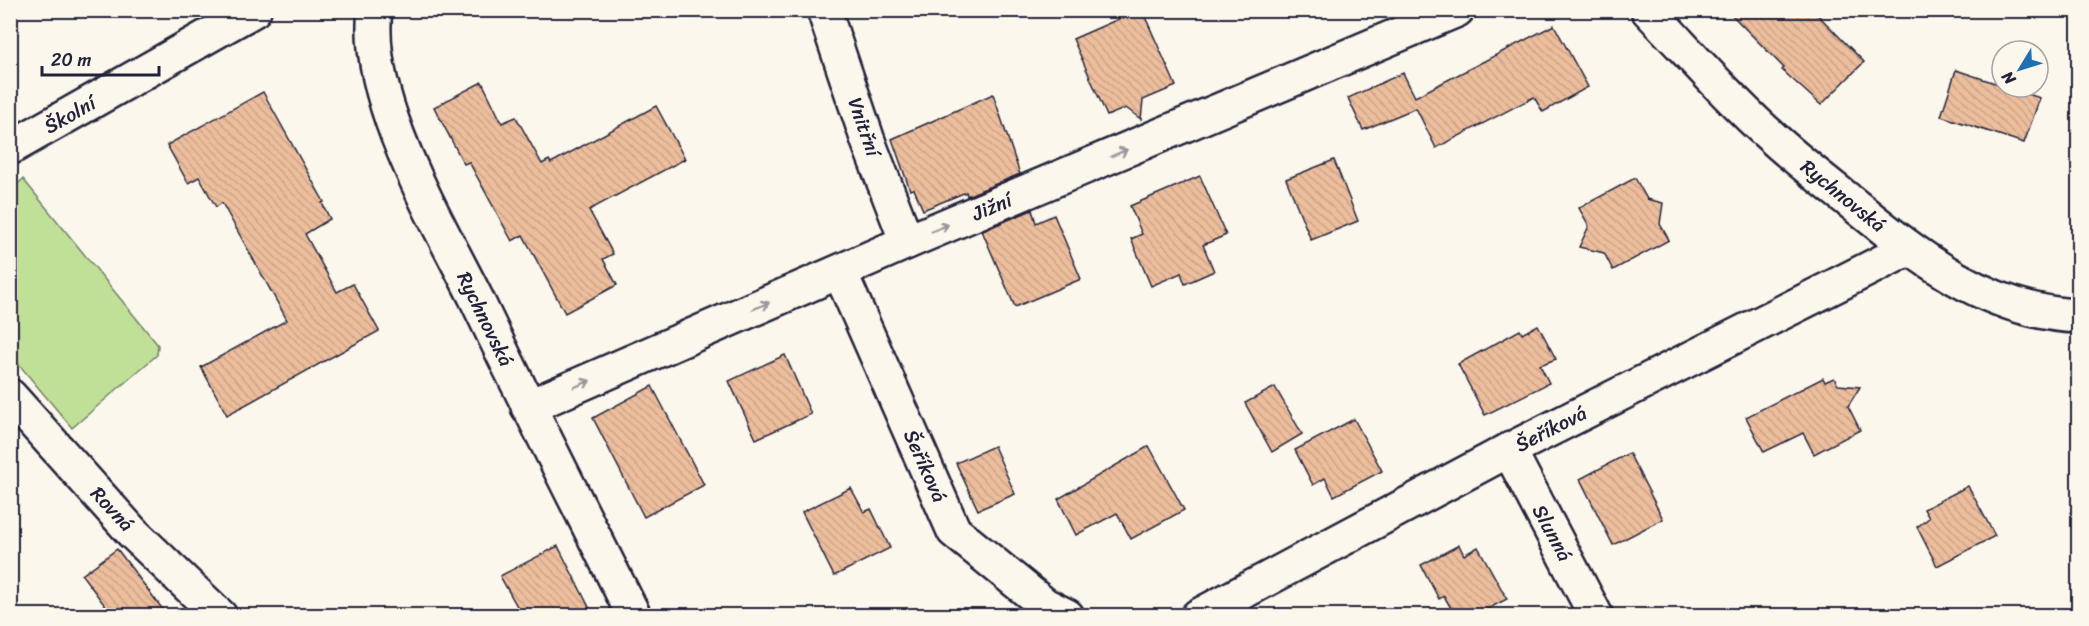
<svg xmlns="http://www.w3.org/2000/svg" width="2089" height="626" font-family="Sriracha,sans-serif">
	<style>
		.pitch { fill: #c0df97; stroke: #718069; stroke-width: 1.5 }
		.building { fill: url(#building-back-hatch); stroke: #22223b; stroke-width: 1.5 }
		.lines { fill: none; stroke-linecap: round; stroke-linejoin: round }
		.minor-casing { stroke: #22223b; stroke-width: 38 }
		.major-casing { stroke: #22223b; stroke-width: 38 }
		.minor { stroke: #fbf7ec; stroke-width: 33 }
		.major { stroke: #fbf7ec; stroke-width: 33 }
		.oneway { stroke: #99979c }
		.labels { text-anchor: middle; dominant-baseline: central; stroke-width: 4.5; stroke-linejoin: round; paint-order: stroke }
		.street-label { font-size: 20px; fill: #22223b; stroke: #fbf7ec }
	</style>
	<defs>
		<pattern id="building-back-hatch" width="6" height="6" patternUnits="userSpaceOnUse" patternTransform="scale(1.5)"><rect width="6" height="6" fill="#edbe9d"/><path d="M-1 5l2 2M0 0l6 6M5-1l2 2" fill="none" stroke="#cba388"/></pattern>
	</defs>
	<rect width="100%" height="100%" fill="#fbf7ec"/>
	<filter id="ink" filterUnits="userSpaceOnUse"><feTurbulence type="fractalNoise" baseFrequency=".0167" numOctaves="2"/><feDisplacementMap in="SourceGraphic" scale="12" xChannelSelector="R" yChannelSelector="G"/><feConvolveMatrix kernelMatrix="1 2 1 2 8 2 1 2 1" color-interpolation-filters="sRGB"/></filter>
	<g filter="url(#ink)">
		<path class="pitch" d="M23,179L158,345L157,355L72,428L11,355V190Z"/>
		<g class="building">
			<path d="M1139,10H1142L1176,86L1143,100L1141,119L1126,108L1107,116L1073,39Z"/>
			<path d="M1727,10H1813L1864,62L1821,105L1782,70L1784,68Z"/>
			<path d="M1554,25L1588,87L1543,112L1534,97L1436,148L1416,108L1363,130L1348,98L1403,73L1415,97Z"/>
			<path d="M1956,70L2040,98L2024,143L1941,116Z"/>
			<path d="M482,82L502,123L516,117L542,164L549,160L551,163L656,106L685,159L589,210L613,254L603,259L617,285L565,313L523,235L512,241L469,162L464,164L434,107Z"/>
			<path d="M263,92L324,202L322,203L330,219L305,234L337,292L353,284L379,331L227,415L201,367L287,320L222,203L216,207L199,177L188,183L167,145Z"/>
			<path d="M993,94L1020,174L967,196L966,192L923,210L914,189L910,190L892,139Z"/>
			<path d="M1334,160L1358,221L1311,240L1286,179Z"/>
			<path d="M1200,176L1226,235L1203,245L1214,271L1185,284L1181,273L1151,286L1131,239L1142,234L1130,206Z"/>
			<path d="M1635,178L1647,199L1663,203L1660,224L1669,240L1613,270L1604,253L1579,247L1589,226L1579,208Z"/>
			<path d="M1032,210L1036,223L1054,215L1081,279L1015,307L982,231Z"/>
			<path d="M1538,325L1556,359L1540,365L1549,383L1485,415L1458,364L1520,330L1522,334Z"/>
			<path d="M785,355L811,414L756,439L729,381Z"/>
			<path d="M1823,378L1825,382L1834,378L1838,385L1860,387L1848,406L1860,430L1814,454L1803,433L1764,452L1746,417Z"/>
			<path d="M652,386L704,485L644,517L593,418Z"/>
			<path d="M1275,387L1302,434L1272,452L1245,403Z"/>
			<path d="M1354,419L1382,471L1334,496L1325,478L1313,485L1295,450Z"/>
			<path d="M994,446L1015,494L978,510L956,463Z"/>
			<path d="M1149,446L1184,510L1131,539L1117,513L1076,535L1058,499Z"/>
			<path d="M1629,453L1663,519L1613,545L1580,479Z"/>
			<path d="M1968,486L1995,536L1937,566L1917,527L1929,518L1924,509Z"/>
			<path d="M851,488L864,512L871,509L890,548L834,576L802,512Z"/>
			<path d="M1459,545L1464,555L1478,547L1507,599L1476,615H1455L1444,596L1439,599L1421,565Z"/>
			<path d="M558,546L593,615H522L500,576Z"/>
			<path d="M117,549L167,615H112L82,575Z"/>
		</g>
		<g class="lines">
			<g class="minor-casing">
				<g id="minor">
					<path d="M824,10L868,141L907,242"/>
					<path d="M1648,10C1689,53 1729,99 1773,138C1796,159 1822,179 1847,199C1916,255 1986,312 2078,316"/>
					<path d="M10,148L254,10"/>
					<path d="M840,272L954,531L1045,605L1067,616"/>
					<path d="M10,396L132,532L220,616"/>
					<path d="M528,407L907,242L1457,10"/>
					<path d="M1509,450L1596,616"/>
					<path d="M1198,616L1509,450L1908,249"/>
				</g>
			</g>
			<g class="major-casing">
				<path id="major" d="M375,10C364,99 437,220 476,298C527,405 581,510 634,616"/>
			</g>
			<use href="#minor" class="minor"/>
			<use href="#major" class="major"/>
		</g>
		<defs><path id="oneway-shaft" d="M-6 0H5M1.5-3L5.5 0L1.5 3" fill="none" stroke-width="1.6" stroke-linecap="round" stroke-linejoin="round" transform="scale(1.5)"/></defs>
		<g class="oneway">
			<use href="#oneway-shaft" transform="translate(1119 153) rotate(-23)"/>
			<use href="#oneway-shaft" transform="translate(940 228) rotate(-23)"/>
			<use href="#oneway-shaft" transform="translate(761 306) rotate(-23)"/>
			<use href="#oneway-shaft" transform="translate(582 384) rotate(-23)"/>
		</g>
	</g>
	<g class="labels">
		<g class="street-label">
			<text transform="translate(70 115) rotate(-29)">Školní</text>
			<text transform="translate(864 127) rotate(71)">Vnitřní</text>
			<text transform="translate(1843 196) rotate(39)">Rychnovská</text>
			<text transform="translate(992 207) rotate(-23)">Jižní</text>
			<text transform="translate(485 319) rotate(64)">Rychnovská</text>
			<text transform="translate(1551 429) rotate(-27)">Šeříková</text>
			<text transform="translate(925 466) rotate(66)">Šeříková</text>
			<text transform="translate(112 509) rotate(47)">Rovná</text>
			<text transform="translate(1552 533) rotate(62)">Slunná</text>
		</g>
	</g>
	<rect width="2089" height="626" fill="none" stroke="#fbf7ec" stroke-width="36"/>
	<rect x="18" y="18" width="2053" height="590" fill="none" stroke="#22223b" stroke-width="2" filter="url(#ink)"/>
	<g transform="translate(2020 69) rotate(232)"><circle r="28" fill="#fbf7ec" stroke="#a4a2a5" stroke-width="1.5"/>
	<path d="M0-4.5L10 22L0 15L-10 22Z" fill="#1f6fb2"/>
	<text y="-9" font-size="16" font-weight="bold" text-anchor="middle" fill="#22223b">N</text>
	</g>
	<path d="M42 66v9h117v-9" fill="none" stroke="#22223b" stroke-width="3"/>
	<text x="51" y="66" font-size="18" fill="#22223b" stroke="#fbf7ec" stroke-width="4.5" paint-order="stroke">20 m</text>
</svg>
